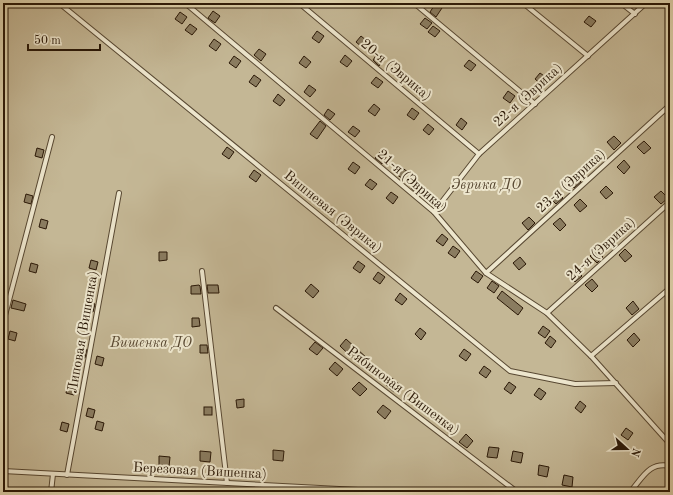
<svg xmlns="http://www.w3.org/2000/svg" width="673" height="495" font-family="'Old Standard TT',serif">
	<style>
		.green { fill: #c4b795; stroke: #77684e }
		.building { fill: #8a7c60; stroke: #2a1807 }
		.lines { fill: none; stroke-linecap: round; stroke-linejoin: round }
		.service-casing { stroke: #584832; stroke-width: 6 }
		.service { stroke: #ede6cd; stroke-width: 4 }
		.labels { text-anchor: middle; dominant-baseline: central; stroke-width: 4; stroke-linejoin: round; paint-order: stroke }
		.street-label { font-size: 14px; fill: #2a1807; stroke: #ede6cd }
		.park-label { font-size: 14px; font-style: italic; fill: #584832; stroke: #ede6cd }
	</style>
	<rect width="100%" height="100%" fill="#e3d8b2"/>
	<filter id="stains"><feTurbulence type="fractalNoise" baseFrequency=".005" numOctaves="4"/><feColorMatrix values="0 0 0 0 .2 0 0 0 0 .09 0 0 0 0 .02 0 0 0 .5 -.17"/></filter>
	<radialGradient id="worn" r=".72"><stop offset=".6" stop-color="#630" stop-opacity="0"/><stop offset="1" stop-color="#630" stop-opacity=".3"/></radialGradient>
	<rect class="green" x="3" y="3" width="667" height="489"/>
	<g class="building">
		<path d="M436,3L442,8L436,17L430,12Z"/>
		<path d="M213,11L220,16L215,23L208,18Z"/>
		<path d="M180,12L187,17L182,24L175,19Z"/>
		<path d="M589,16L596,21L591,27L584,22Z"/>
		<path d="M425,18L432,23L427,29L420,24Z"/>
		<path d="M190,24L197,29L192,35L185,30Z"/>
		<path d="M433,26L440,31L435,37L428,32Z"/>
		<path d="M317,31L324,36L319,43L312,38Z"/>
		<path d="M361,36L367,41L362,47L356,42Z"/>
		<path d="M214,39L221,44L216,51L209,46Z"/>
		<path d="M259,49L266,54L261,61L254,55Z"/>
		<path d="M377,54L384,59L379,66L373,60Z"/>
		<path d="M345,55L352,61L347,67L340,62Z"/>
		<path d="M234,56L241,61L236,68L229,63Z"/>
		<path d="M304,56L311,62L306,68L299,63Z"/>
		<path d="M469,60L476,65L471,71L464,66Z"/>
		<path d="M540,73L547,78L542,85L535,79Z"/>
		<path d="M254,75L261,80L256,87L249,82Z"/>
		<path d="M376,77L383,82L378,88L371,83Z"/>
		<path d="M309,85L316,90L310,97L304,92Z"/>
		<path d="M508,91L515,96L510,103L503,98Z"/>
		<path d="M278,94L285,100L280,106L273,101Z"/>
		<path d="M374,104L380,109L375,116L368,111Z"/>
		<path d="M412,108L419,113L414,120L407,115Z"/>
		<path d="M328,109L335,114L330,120L324,115Z"/>
		<path d="M461,118L467,123L462,130L456,125Z"/>
		<path d="M320,121L326,126L317,139L310,134Z"/>
		<path d="M428,124L434,129L429,135L423,130Z"/>
		<path d="M353,126L360,131L355,137L348,132Z"/>
		<path d="M614,136L621,143L614,150L607,142Z"/>
		<path d="M644,141L651,148L644,154L637,147Z"/>
		<path d="M227,147L234,152L229,159L222,154Z"/>
		<path d="M37,148L44,150L42,158L35,156Z"/>
		<path d="M380,152L386,157L382,164L375,158Z"/>
		<path d="M624,160L630,167L624,174L617,167Z"/>
		<path d="M353,162L360,167L355,174L348,169Z"/>
		<path d="M401,167L408,172L403,179L396,174Z"/>
		<path d="M254,170L261,175L256,182L249,177Z"/>
		<path d="M575,176L581,182L574,188L569,182Z"/>
		<path d="M370,179L377,184L372,190L365,185Z"/>
		<path d="M416,182L423,187L418,194L411,188Z"/>
		<path d="M606,186L613,193L606,199L600,192Z"/>
		<path d="M661,191L668,198L661,204L654,197Z"/>
		<path d="M391,192L398,197L393,204L386,198Z"/>
		<path d="M557,192L563,198L556,204L550,198Z"/>
		<path d="M26,194L33,196L31,204L24,202Z"/>
		<path d="M580,199L587,206L580,212L574,205Z"/>
		<path d="M529,217L535,223L528,230L522,223Z"/>
		<path d="M560,218L566,225L560,231L553,224Z"/>
		<path d="M41,219L48,221L46,229L39,227Z"/>
		<path d="M442,234L448,239L443,246L436,241Z"/>
		<path d="M453,246L460,251L455,258L448,253Z"/>
		<path d="M625,249L632,256L625,262L619,255Z"/>
		<path d="M597,250L603,257L597,263L590,256Z"/>
		<path d="M159,252H167V260L159,261Z"/>
		<path d="M520,257L526,264L519,270L513,263Z"/>
		<path d="M91,260L98,262L96,270L89,268Z"/>
		<path d="M358,261L365,266L360,273L353,268Z"/>
		<path d="M31,263L38,265L36,273L29,271Z"/>
		<path d="M575,268L582,276L575,282L568,275Z"/>
		<path d="M476,271L483,276L478,283L471,278Z"/>
		<path d="M378,272L385,277L380,284L373,279Z"/>
		<path d="M592,279L598,286L592,292L585,285Z"/>
		<path d="M492,281L499,286L494,293L487,288Z"/>
		<path d="M311,284L319,291L313,298L305,291Z"/>
		<path d="M199,285L200,286L201,294H191V286Z"/>
		<path d="M207,285H218L219,293H208Z"/>
		<path d="M502,291L523,308L518,315L497,298Z"/>
		<path d="M400,293L407,299L402,305L395,300Z"/>
		<path d="M13,300L26,304L24,311L11,308Z"/>
		<path d="M633,301L639,309L632,315L626,308Z"/>
		<path d="M88,302L95,304L93,312L86,310Z"/>
		<path d="M192,318H199L200,326L192,327Z"/>
		<path d="M543,326L550,331L545,338L538,333Z"/>
		<path d="M420,328L426,333L421,340L415,334Z"/>
		<path d="M10,331L17,333L15,341L8,339Z"/>
		<path d="M634,333L640,340L633,347L627,340Z"/>
		<path d="M550,336L556,341L551,348L545,343Z"/>
		<path d="M346,339L368,359L361,366L340,346Z"/>
		<path d="M315,342L323,348L317,355L309,349Z"/>
		<path d="M200,345H207L208,353H200Z"/>
		<path d="M79,348L87,350L85,358L77,356Z"/>
		<path d="M464,349L471,354L466,361L459,356Z"/>
		<path d="M97,356L104,358L102,366L95,364Z"/>
		<path d="M335,362L343,369L337,376L329,369Z"/>
		<path d="M484,366L491,371L486,378L479,373Z"/>
		<path d="M392,378L400,385L394,392L386,385Z"/>
		<path d="M359,382L367,389L360,396L352,389Z"/>
		<path d="M509,382L516,387L511,394L504,389Z"/>
		<path d="M68,385L76,387L74,395L66,393Z"/>
		<path d="M539,388L546,393L541,400L534,395Z"/>
		<path d="M244,399V407L237,408L236,400Z"/>
		<path d="M580,401L586,406L581,413L575,408Z"/>
		<path d="M383,405L391,411L385,419L377,412Z"/>
		<rect x="204" y="407" width="8" height="8"/>
		<path d="M88,408L95,410L93,418L86,416Z"/>
		<path d="M97,421L104,423L102,431L95,429Z"/>
		<path d="M62,422L69,424L67,432L60,430Z"/>
		<path d="M626,428L633,433L628,440L621,435Z"/>
		<path d="M466,434L473,441L467,448L459,442Z"/>
		<path d="M489,447L499,448L497,458L487,457Z"/>
		<path d="M273,450L284,451L283,461L273,460Z"/>
		<path d="M200,451L211,452L210,462L200,461Z"/>
		<path d="M513,451L523,453L521,463L511,461Z"/>
		<path d="M159,456L170,457L169,467H159Z"/>
		<path d="M539,465L549,467L547,477L538,475Z"/>
		<path d="M564,475L573,477L572,487L562,485Z"/>
	</g>
	<g class="lines">
		<g class="service-casing">
			<g id="service">
				<path d="M59,3L510,371L575,384L616,383"/>
				<path d="M185,3L434,212L486,273L547,313L591,356L670,444"/>
				<path d="M299,3L479,154"/>
				<path d="M414,3L535,104"/>
				<path d="M523,3L588,56"/>
				<path d="M621,3L635,14"/>
				<path d="M434,212L479,154L646,3"/>
				<path d="M202,271L227,483"/>
				<path d="M486,273L670,105"/>
				<path d="M276,308L517,492"/>
				<path d="M547,313L670,202"/>
				<path d="M3,323L52,137"/>
				<path d="M591,356L670,288"/>
				<path d="M3,471L396,492"/>
				<path d="M67,475L119,193"/>
				<path d="M51,492L53,474"/>
				<path d="M630,492C642,479 649,461 670,466"/>
			</g>
		</g>
		<use href="#service" class="service"/>
	</g>
	<g class="labels">
		<g class="street-label">
			<text transform="translate(396 70) rotate(40)">20-я (Эврика)</text>
			<text transform="translate(528 95) rotate(-42)">22-я (Эврика)</text>
			<text transform="translate(412 181) rotate(41)">21-я (Эврика)</text>
			<text transform="translate(571 181) rotate(-42)">23-я (Эврика)</text>
			<text transform="translate(333 212) rotate(39)">Вишневая (Эврика)</text>
			<text transform="translate(601 249) rotate(-42)">24-я (Эврика)</text>
			<text transform="translate(83 332) rotate(-80)">Липовая (Вишенка)</text>
			<text transform="translate(403 391) rotate(37)">Рябиновая (Вишенка)</text>
			<text transform="translate(200 471) rotate(3)">Березовая (Вишенка)</text>
		</g>
		<g class="park-label">
			<text x="486" y="185">Эврика ДО</text>
			<text x="151" y="343">Вишенка ДО</text>
		</g>
	</g>
	<rect width="673" height="495" fill="none" stroke="#e3d8b2" stroke-width="16"/>
	<rect x="4" y="4" width="665" height="487" fill="none" stroke="#2a1807" stroke-width="2"/>
	<rect x="8" y="8" width="657" height="479" fill="none" stroke="#2a1807"/>
	<g transform="translate(627 449) rotate(111)" stroke="#ede6cd" stroke-width="3" paint-order="stroke">
	<path d="M0-3L7 15L0 10L-7 15Z" fill="#2a1807"/>
	<text y="-6" font-size="11" font-weight="bold" text-anchor="middle" fill="#2a1807">N</text>
	</g>
	<path d="M28 44v6h72v-6" fill="none" stroke="#2a1807" stroke-width="2"/>
	<text x="34" y="44" font-size="12" fill="#2a1807" stroke="#ede6cd" stroke-width="3" paint-order="stroke">50 m</text>
	<rect width="100%" height="100%" filter="url(#stains)"/>
	<rect width="100%" height="100%" fill="url(#worn)"/>
</svg>
